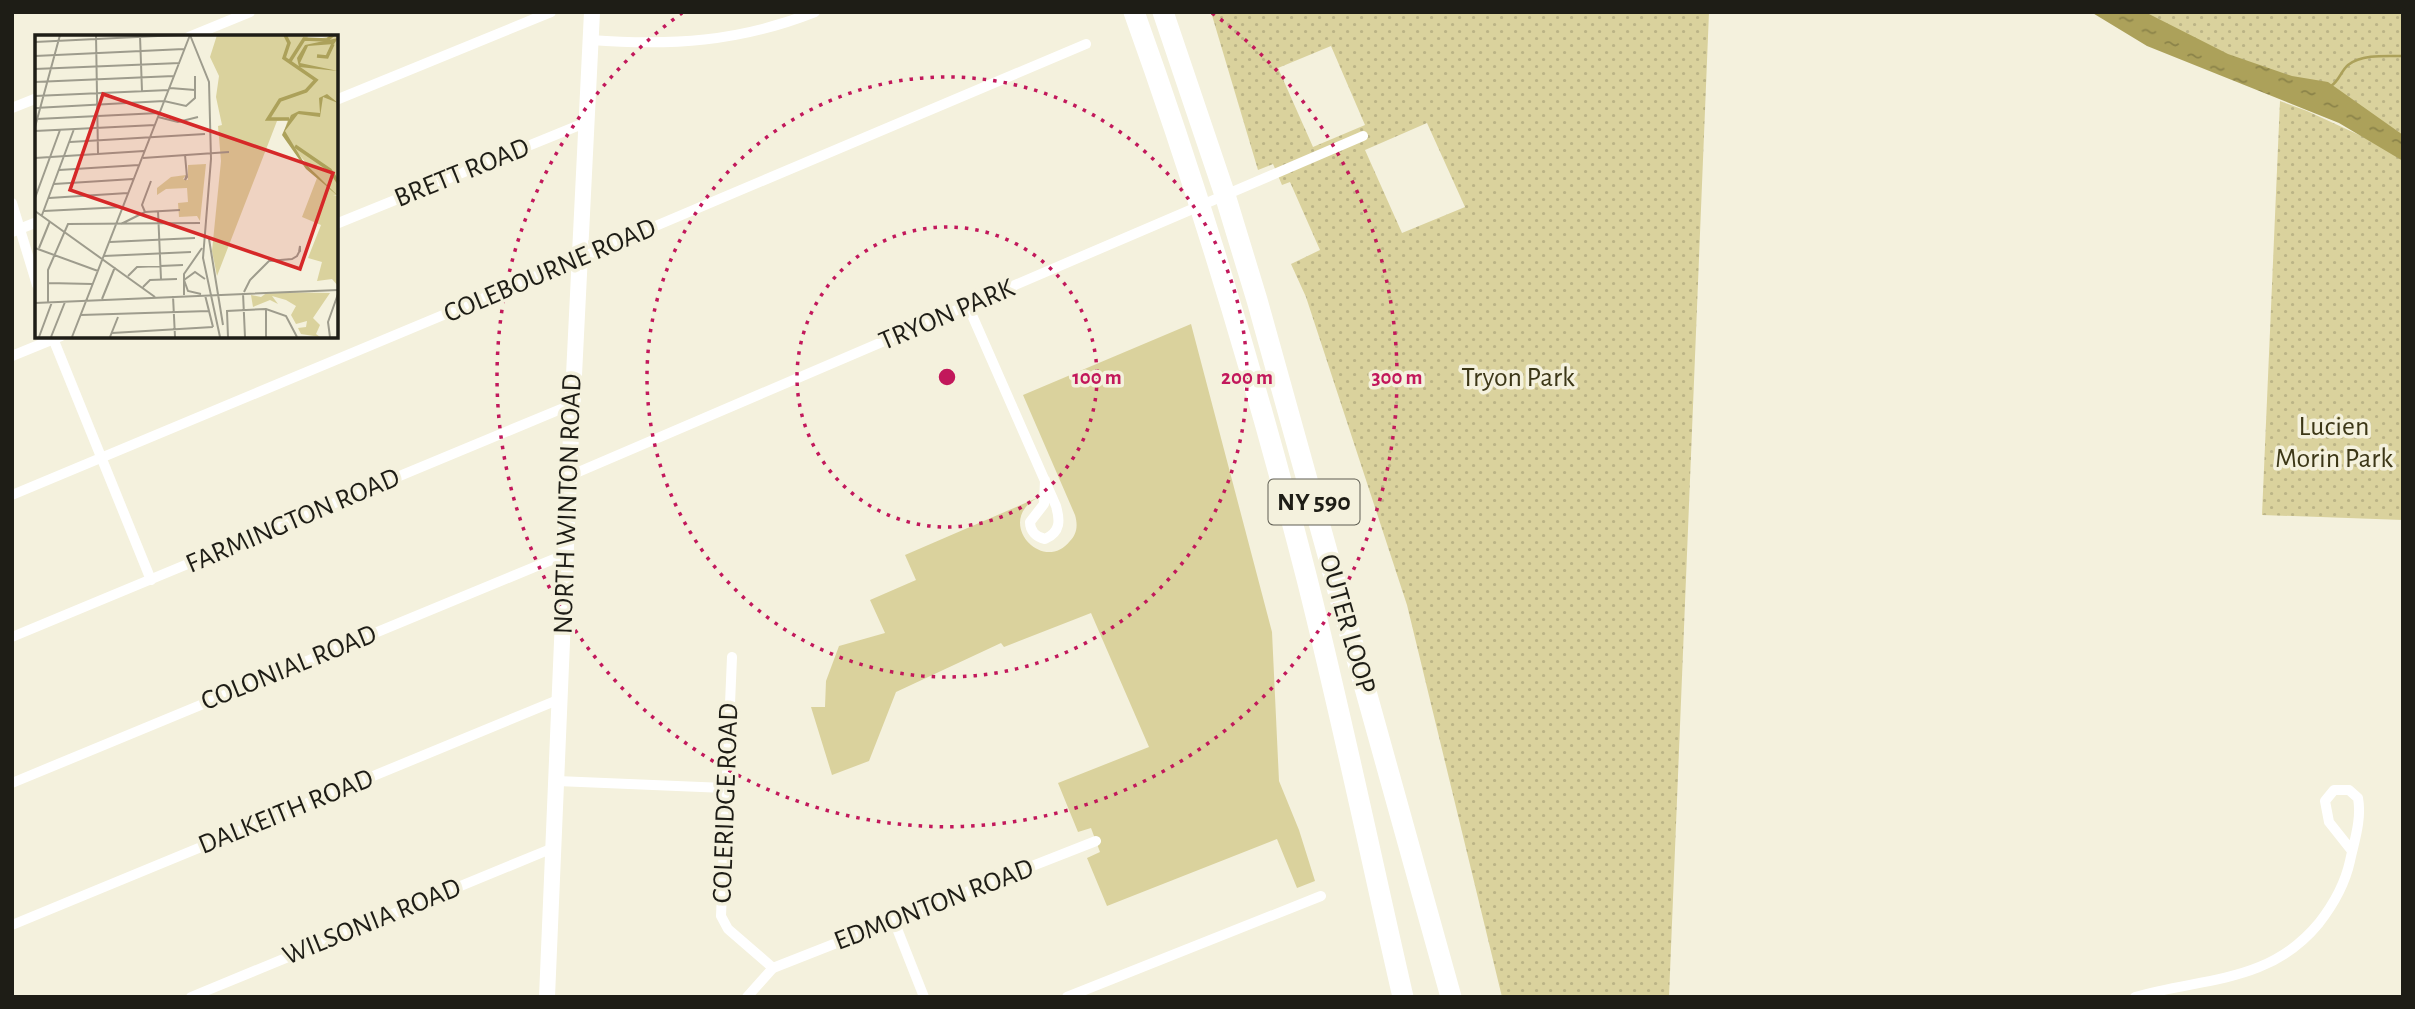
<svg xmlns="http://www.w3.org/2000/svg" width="2415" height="1009" font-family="'Alegreya Sans',sans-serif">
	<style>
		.park { fill: url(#park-dots); fill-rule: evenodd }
		.pitch { fill: #dad29d }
		.water { fill: url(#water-ripples) }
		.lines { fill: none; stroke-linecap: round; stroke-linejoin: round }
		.stream { stroke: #aca15a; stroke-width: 2.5 }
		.minor { stroke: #fff; stroke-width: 10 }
		.secondary { stroke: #fff; stroke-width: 16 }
		.motorway { stroke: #fff; stroke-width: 21 }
		.ring { fill: none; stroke: #c2185b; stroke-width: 3.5; stroke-dasharray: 3.5 7 }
		.labels { text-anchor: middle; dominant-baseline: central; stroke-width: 7; stroke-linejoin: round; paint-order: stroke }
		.shield { fill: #f4f1dd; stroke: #5e5d52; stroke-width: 2 }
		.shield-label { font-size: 26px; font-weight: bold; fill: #1e1d16 }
		.street-label { font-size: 28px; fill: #1e1d16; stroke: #f4f1dd }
		.park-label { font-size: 28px; fill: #3c3717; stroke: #f4f1dd }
		.inset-river { fill: none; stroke: #aca15a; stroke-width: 3.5 }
		.inset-road { fill: none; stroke: #9e9c8d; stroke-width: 2 }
		.view { fill: #d62828; fill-opacity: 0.15; stroke: #d62828; stroke-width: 3.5 }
		.inset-edge { fill: none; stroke: #1e1d16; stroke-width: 3.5 }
		.centre { fill: #c2185b; stroke: #f4f1dd; stroke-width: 3.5 }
		.ring-label { font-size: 21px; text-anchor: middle; font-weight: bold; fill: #c2185b; stroke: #f4f1dd; stroke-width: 7; stroke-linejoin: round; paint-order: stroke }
	</style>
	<defs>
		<pattern id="park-dots" width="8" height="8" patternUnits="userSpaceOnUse" patternTransform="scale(1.75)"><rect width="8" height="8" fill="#dad29d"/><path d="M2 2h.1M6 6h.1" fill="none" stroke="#bbb486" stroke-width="1.8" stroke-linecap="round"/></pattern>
		<pattern id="water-ripples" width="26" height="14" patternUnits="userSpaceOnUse" patternTransform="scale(1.75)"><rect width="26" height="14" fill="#aca15a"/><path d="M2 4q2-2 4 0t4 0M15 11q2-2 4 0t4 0" fill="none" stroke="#8b8349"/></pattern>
	</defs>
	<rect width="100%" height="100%" fill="#f4f1dd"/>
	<g class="park">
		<path d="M1211,12H1709L1669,997H1502L1407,605L1306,297L1291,264L1320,250L1290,182L1282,185L1273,164L1258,170ZM1331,46L1365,125L1313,147L1278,68ZM1427,123L1465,207L1402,233L1365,150Z"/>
		<path d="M2117,12H2403V143Z"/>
		<path d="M2280,101L2307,111L2403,155V520L2262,515Z"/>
	</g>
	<path class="pitch" d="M1191,324L1272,632L1279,781L1299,830L1315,881L1297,888L1277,839L1107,906L1087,858L1100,852L1091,828L1078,832L1058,783L1149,747L1091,613L1004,647L1001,643L896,692L869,761L832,775L811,707H825L826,681L839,646L885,633L870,600L916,580L905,555L1037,498C994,522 1043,575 1070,541C1077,534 1078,525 1075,515L1023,395Z"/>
	<path class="water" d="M2091,12H2145L2228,54L2292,76L2328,82L2403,135V161L2339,123L2147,46Z"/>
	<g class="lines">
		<path class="stream" d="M2331,86C2339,81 2341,71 2348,65C2362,54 2386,56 2403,56"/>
		<g class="minor">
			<path d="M189,37L250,12"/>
			<path d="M591,40C671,46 739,42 815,12"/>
			<path d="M336,100L551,12"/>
			<path d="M12,108L37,98"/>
			<path d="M12,203L37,285"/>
			<path d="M336,224L587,122"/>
			<path d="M12,232L37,222"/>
			<path d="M968,306L1056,506C1060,520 1061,532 1045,539C1036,537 1030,531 1030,522L1044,504L1045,480"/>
			<path d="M52,336L151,580"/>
			<path d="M12,356L61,336"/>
			<path d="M569,476L1363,136"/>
			<path d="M12,495L594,252L1086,44"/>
			<path d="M12,637L573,404"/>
			<path d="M732,657L721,916L728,929L773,968"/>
			<path d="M557,781L725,788"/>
			<path d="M12,783L566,554"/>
			<path d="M894,921L924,997"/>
			<path d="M12,925L560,699"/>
			<path d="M191,997L553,848"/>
			<path d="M747,997L773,968L1096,841"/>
			<path d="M1067,997L1321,896"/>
			<path d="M2135,997C2204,977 2269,984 2319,923C2333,905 2345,884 2350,861C2354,842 2362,819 2358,798L2349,790H2334L2325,801L2329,822L2352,851"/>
		</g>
		<path class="secondary" d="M547,997L569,476L592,12"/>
		<g class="motorway">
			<path d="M1134,12C1201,198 1258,388 1307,579C1342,718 1371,858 1403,997"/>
			<path d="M1163,12L1225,195L1257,300L1451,997"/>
		</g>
	</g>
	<g class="ring">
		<circle cx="947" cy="377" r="150"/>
		<circle cx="947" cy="377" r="300"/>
		<path d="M1212 13A450 450 0 1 1 682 13"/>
	</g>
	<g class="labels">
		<rect class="shield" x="1268.5" y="479.5" width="91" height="45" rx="5"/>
		<g class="shield-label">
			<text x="1314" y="502">NY 590</text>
		</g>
		<g class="street-label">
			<text transform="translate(462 173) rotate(-22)">BRETT ROAD</text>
			<text transform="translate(550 271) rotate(-23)">COLEBOURNE ROAD</text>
			<text transform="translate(947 315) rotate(-23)">TRYON PARK</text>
			<text transform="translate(568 504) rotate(-88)">NORTH WINTON ROAD</text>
			<text transform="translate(293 521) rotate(-23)">FARMINGTON ROAD</text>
			<text transform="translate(1347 624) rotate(74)">OUTER LOOP</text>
			<text transform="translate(289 668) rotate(-22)">COLONIAL ROAD</text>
			<text transform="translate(726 803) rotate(-88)">COLERIDGE ROAD</text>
			<text transform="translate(286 812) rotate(-22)">DALKEITH ROAD</text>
			<text transform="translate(934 905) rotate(-21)">EDMONTON ROAD</text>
			<text transform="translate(372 922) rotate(-22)">WILSONIA ROAD</text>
		</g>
		<g class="park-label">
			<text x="1518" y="378">Tryon Park</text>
			<text x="2334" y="427">Lucien<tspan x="2334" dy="32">Morin Park</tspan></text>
		</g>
	</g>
	<g transform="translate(35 35)">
		<rect width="303" height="303" fill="#f4f1dd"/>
		<path d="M233,257L295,258L278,283L285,290L281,299L285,302L266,299L263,293L271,292L272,286L261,289L256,280L261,271L251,265L237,261L243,269L235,265L218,272L216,260L226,262Z" fill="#dad29d"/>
		<path d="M182,0H273L272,6L303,0V160H298L303,161V251L297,244L282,246L287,227L273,223L286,190L267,182L282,143L292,152L253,107L249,97L253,84L242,86L182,241L177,216L186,126L183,91L187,90L181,62L184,41L175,22Z" fill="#dad29d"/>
		<path d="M171,129L165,186L162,181L144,182L143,168L153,167L152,153L131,154L122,160V153L136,142L151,140L148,144L153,145V130Z" fill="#dad29d"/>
		<path d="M303,3L299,9L273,11L265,28L303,36L264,32L262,23L270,10ZM292,59L303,68L288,62L285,82L263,79L250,96L268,126L303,161L271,134L247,100L256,80L264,76L285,78L284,63Z" fill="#aca15a"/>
		<path class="inset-river" d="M250,0L254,8L249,23L281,45L271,56L245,65L233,84H254M282,21L292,22L298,9M255,26L269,4L292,5L298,0M260,111L295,135L303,147"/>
		<path class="inset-road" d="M61,0L63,119M155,0L174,47L176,124L168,223L185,302M105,1L107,56M0,7L143,0M0,21L149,14M0,34L145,28M0,47L139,41M135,53L160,55M0,61L134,55M0,73L129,66L151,71L160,63V41M123,82L143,87L163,82M2,84L124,78M0,92L25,0M0,96L120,90M35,107L170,99M150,120L152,142L150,145L152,139M0,123L109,116M108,123L194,117M24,135L104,130M19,149L98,144M0,163L25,95M14,163L93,158M0,176L120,262M9,176L88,172M123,176L126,244M110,177L107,170L116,146M7,180L39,94M86,189L110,177L145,175M174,204L188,290M75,207L160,203M0,213L63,236M4,213L15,186M69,221L156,217M93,241L102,232L148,230M13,248L57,249M108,252L115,245L142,244M209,257L215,245L234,226L257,224L262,221L264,217L265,216V211L264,217M208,258L210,302M166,259L153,256L149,245L160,237L170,244M149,260V239L167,213M170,260L178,292M138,261L140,302M67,264L80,232M13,267V235L33,189L165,188M0,268L303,255M231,274V302M46,280L174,276M77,298L178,292M4,302L17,267M16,302L30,267M37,302L155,0M75,302L83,282M193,302L192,276L231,274L251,281L262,302M295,302L293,287L303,259"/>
		<path class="view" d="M68,59L298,138L265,234L35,155Z"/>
		<rect width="303" height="303" class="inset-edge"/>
	</g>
	<circle cx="947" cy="377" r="10" class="centre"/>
	<g class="ring-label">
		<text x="1097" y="384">100 m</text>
		<text x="1247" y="384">200 m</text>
		<text x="1397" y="384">300 m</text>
	</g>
	<rect width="2415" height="1009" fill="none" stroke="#1e1d16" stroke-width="28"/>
</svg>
